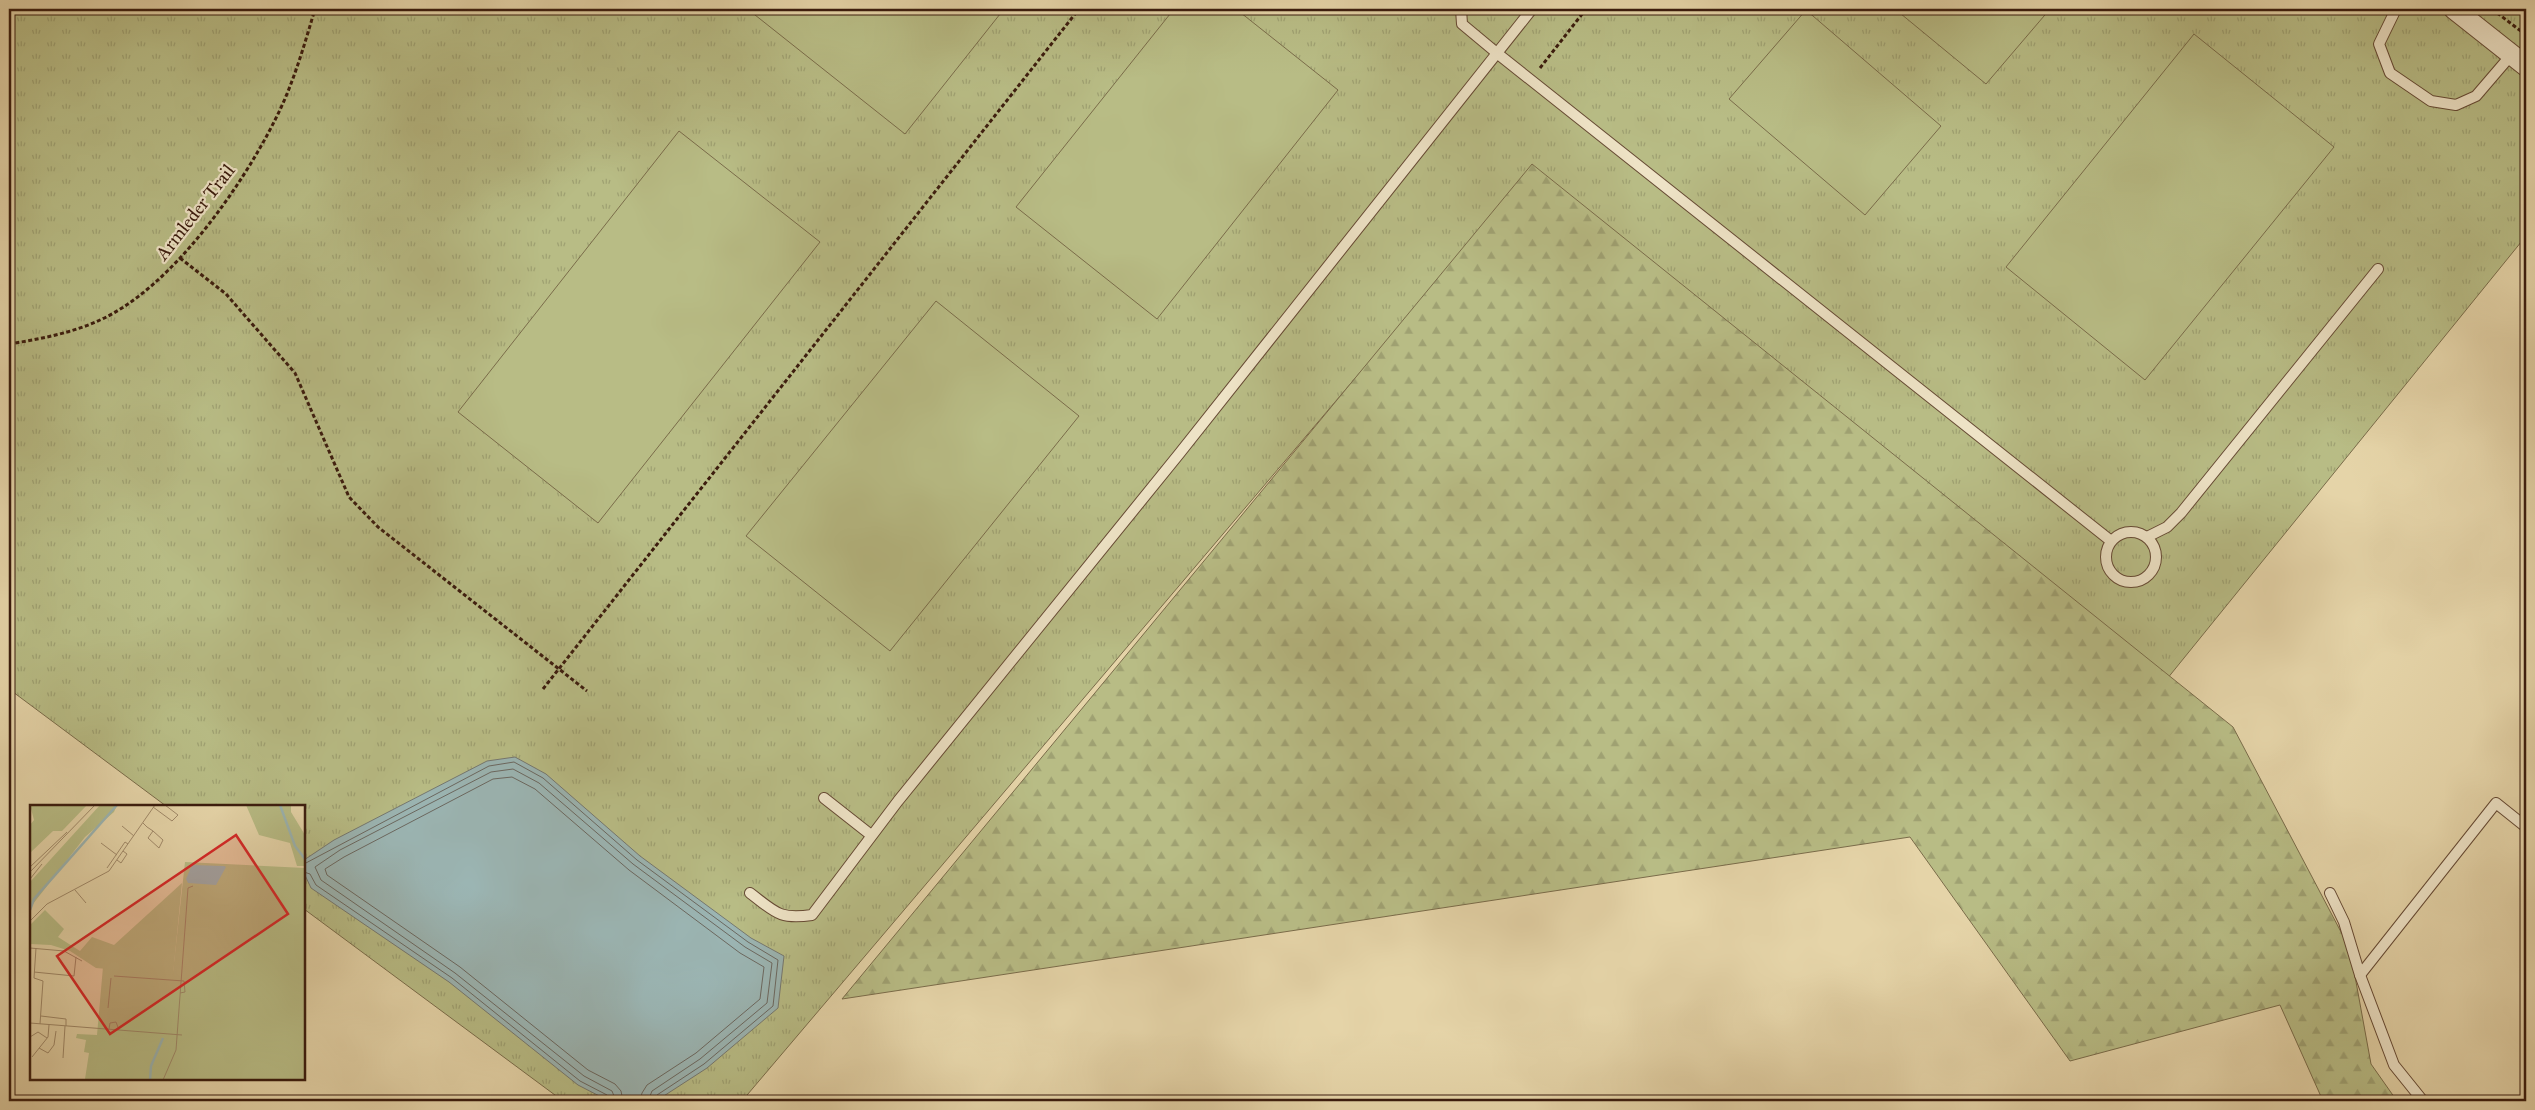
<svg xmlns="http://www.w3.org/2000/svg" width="2535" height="1110" font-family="'IM FELL Great Primer',serif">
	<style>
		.grass { fill: url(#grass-tufts); stroke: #7a6c4a }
		.forest { fill: url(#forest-firs); stroke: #7a6c4a }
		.pitch { fill: #b8bc85; stroke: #7a6c4a }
		.water { fill: #9bb5b3; stroke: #757871 }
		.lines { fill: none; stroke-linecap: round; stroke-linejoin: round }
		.shore { stroke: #6b6860; stroke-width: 1 }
		.service-casing { stroke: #664a34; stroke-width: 12 }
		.minor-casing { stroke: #664a34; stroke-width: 22 }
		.path { stroke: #3b1c0e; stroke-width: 3; stroke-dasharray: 4 2.5; stroke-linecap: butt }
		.service { stroke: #eee3c6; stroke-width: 10 }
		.minor { stroke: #eee3c6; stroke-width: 20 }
		.labels { text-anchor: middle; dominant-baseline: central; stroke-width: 4.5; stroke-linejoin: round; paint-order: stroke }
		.street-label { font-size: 19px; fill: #3b1c0e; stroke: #eee3c6 }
		.inset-river { fill: none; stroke: #9bb5b3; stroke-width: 2.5 }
		.inset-road { fill: none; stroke: #a18a6a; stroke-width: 1 }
		.view { fill: #d62828; fill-opacity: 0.15; stroke: #d62828; stroke-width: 2.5 }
		.inset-edge { fill: none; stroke: #3b1c0e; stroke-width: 2.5 }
	</style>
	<defs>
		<pattern id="grass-tufts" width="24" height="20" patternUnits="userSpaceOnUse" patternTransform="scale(1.25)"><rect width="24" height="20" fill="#b8bc85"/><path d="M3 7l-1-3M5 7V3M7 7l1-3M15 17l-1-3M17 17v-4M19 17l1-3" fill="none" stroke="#9fa172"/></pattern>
		<pattern id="forest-firs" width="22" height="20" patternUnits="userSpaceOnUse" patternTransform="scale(1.25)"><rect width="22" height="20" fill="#b8bc85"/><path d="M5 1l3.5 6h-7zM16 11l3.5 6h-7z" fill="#9fa172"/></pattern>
	</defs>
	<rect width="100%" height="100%" fill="#e5d4a8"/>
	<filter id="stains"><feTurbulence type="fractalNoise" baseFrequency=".004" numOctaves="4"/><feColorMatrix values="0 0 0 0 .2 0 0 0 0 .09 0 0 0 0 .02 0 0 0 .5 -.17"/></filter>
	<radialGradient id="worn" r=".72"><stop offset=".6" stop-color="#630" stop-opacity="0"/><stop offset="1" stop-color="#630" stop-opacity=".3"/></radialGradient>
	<path class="grass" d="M9,9H2526V236L2154,695L1514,191L742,1101H563L304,909V806H166L9,689Z"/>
	<path class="forest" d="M1532,164L2233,727L2350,949L2371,1064L2397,1101H2323L2280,1005L2070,1061L1910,837L842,999Z"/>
	<g class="pitch">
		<path d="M752,9H1004L905,134L750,11Z"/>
		<path d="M1174,9H1236L1338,90L1157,319L1016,207Z"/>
		<path d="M1895,9H2050L1986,84Z"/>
		<path d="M1806,10L1941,126L1865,215L1729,99Z"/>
		<path d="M2194,34L2334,147L2145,380L2006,267Z"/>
		<path d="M679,131L820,242L598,523L458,412Z"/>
		<path d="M936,301L1079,416L890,651L746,536Z"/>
	</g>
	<path class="water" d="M515,757L546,774L640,856L751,938L784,956L778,1008L707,1068L656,1101H609L578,1085L449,982L311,888L304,873V860L334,840L487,761Z"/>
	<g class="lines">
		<g class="shore">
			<path d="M304,864L489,766L514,762L543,778L637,860L748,942L778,960L773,1006L704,1064L657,1095L654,1101"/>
			<path d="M304,872L310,874L316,885L452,978L580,1081L607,1095L610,1101"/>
			<path d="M616,1101L612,1091L584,1076L455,973L321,880L315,867L340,850L491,772L513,769L539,783L633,864L745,947L772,963L767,1003L700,1059L652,1091L648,1101"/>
			<path d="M623,1101L621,1091L615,1084L588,1070L460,967L327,875L325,869L344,857L493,779L512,777L535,789L629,870L740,953L764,967L760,999L696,1053L647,1085L642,1093L640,1101"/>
		</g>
		<g class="service-casing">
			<g id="service">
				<path d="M1461,9L1462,24L1498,54L2111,541"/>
				<path d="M2396,9L2379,44L2390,73L2431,101L2456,105L2476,96L2512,54"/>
				<circle cx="2131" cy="557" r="25"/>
				<path d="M2147,537L2167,527L2181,513L2378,269"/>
				<path d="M824,798L871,835"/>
				<path d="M750,893C775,912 779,920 812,915L898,801L1179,454L1532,9"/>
				<path d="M2330,893L2344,922L2360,975L2394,1065L2423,1101"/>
				<path d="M2360,975L2496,803L2526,827"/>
			</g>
		</g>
		<g class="minor-casing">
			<path id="minor" d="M2454,9L2526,66"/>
		</g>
		<g class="path">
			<path d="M2492,9L2526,35"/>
			<path d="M1540,68L1586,9"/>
			<path d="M180,258L226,294L295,373L349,497L378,527L587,691"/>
			<path d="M9,344C40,339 72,333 100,320C171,288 241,188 275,120C293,85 304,46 315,9"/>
			<path d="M543,689L1079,9"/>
		</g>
		<use href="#service" class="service"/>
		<use href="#minor" class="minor"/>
	</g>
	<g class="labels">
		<g class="street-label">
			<text transform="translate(195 212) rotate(-52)">Armleder Trail</text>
		</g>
	</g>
	<g transform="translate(30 805)">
		<rect width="275" height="275" fill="#e5d4a8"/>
		<path d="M155,57L275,63V275L55,274L59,248L54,247L56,235L46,233L47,229L67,230L73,162L143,167Z" fill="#b8bc85"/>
		<path d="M0,0H57L32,26H23L0,48V20L4,15ZM70,0H87L84,7L55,32L3,99L0,97V77ZM216,0H261V7L275,30V61H267L260,38L229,30ZM152,78L143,170L66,163L40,146L21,140L0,139V120L15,105L34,124L28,132L50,146L62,132L84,140ZM105,233L95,244L84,246L70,258V268L80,275H63L70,241L77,235ZM262,239L275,240V260L261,275H242L258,254Z" fill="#b8bc85"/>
		<path d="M191,100L207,101L204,132L189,130ZM165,105L180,106L178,132L163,131ZM162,141L177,142L175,167L160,166ZM188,142L205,143L203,172L186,171ZM117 188a7 7 0 1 1 14 0a7 7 0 1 1-14 0ZM89,184L104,185L102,211L87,209ZM186,184L208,187L206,196L185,194ZM156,193L174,194L173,203L156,202ZM115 203a7 7 0 1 1 14 0a7 7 0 1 1-14 0ZM194 205a7 7 0 1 1 14 0a7 7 0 1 1-14 0ZM181 205a7 7 0 1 1 14 0a7 7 0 1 1-14 0ZM156,203L173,205V213L155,212Z" fill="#b8bc85"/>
		<path d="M162,60L194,61L196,62L186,80L158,78L156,74Z" fill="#9bb5b3"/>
		<path class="inset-river" d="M250,0L265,41L275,54M0,105L4,94L87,0M120,275L121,261L133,233"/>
		<path class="inset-road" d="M123,2L142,16L148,10L135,0M113,18L117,22L123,26L133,35L129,43L118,33L123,26M92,21L104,31M71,38L87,50M87,55L91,58L97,49L93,46M0,62L37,27M77,63L95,37L98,39M0,67L65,0M0,74L12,59M45,85L56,98M0,116L17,99L79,66L125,0M0,143L34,146L52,156M6,143L4,173L13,176L10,219M4,167L44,171L46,152M84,171L154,176L155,187L150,188M78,203L81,173M11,211L36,214V221M0,218L152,230M79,224L80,218L86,217L89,225M0,232L8,227L17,233M9,243L18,248L24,240L26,226M2,252L18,232L19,220M33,253L35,221M133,275L146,245L158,83L163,81"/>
		<path class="view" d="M206,30L258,109L80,229L27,151Z"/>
		<rect width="275" height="275" class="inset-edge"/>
	</g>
	<rect width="2535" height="1110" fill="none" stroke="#e5d4a8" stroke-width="30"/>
	<rect x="10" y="10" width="2515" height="1090" fill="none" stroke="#3b1c0e" stroke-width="2.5"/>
	<rect x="15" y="15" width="2505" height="1080" fill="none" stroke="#3b1c0e"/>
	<rect width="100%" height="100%" filter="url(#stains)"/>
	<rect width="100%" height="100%" fill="url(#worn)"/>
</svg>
